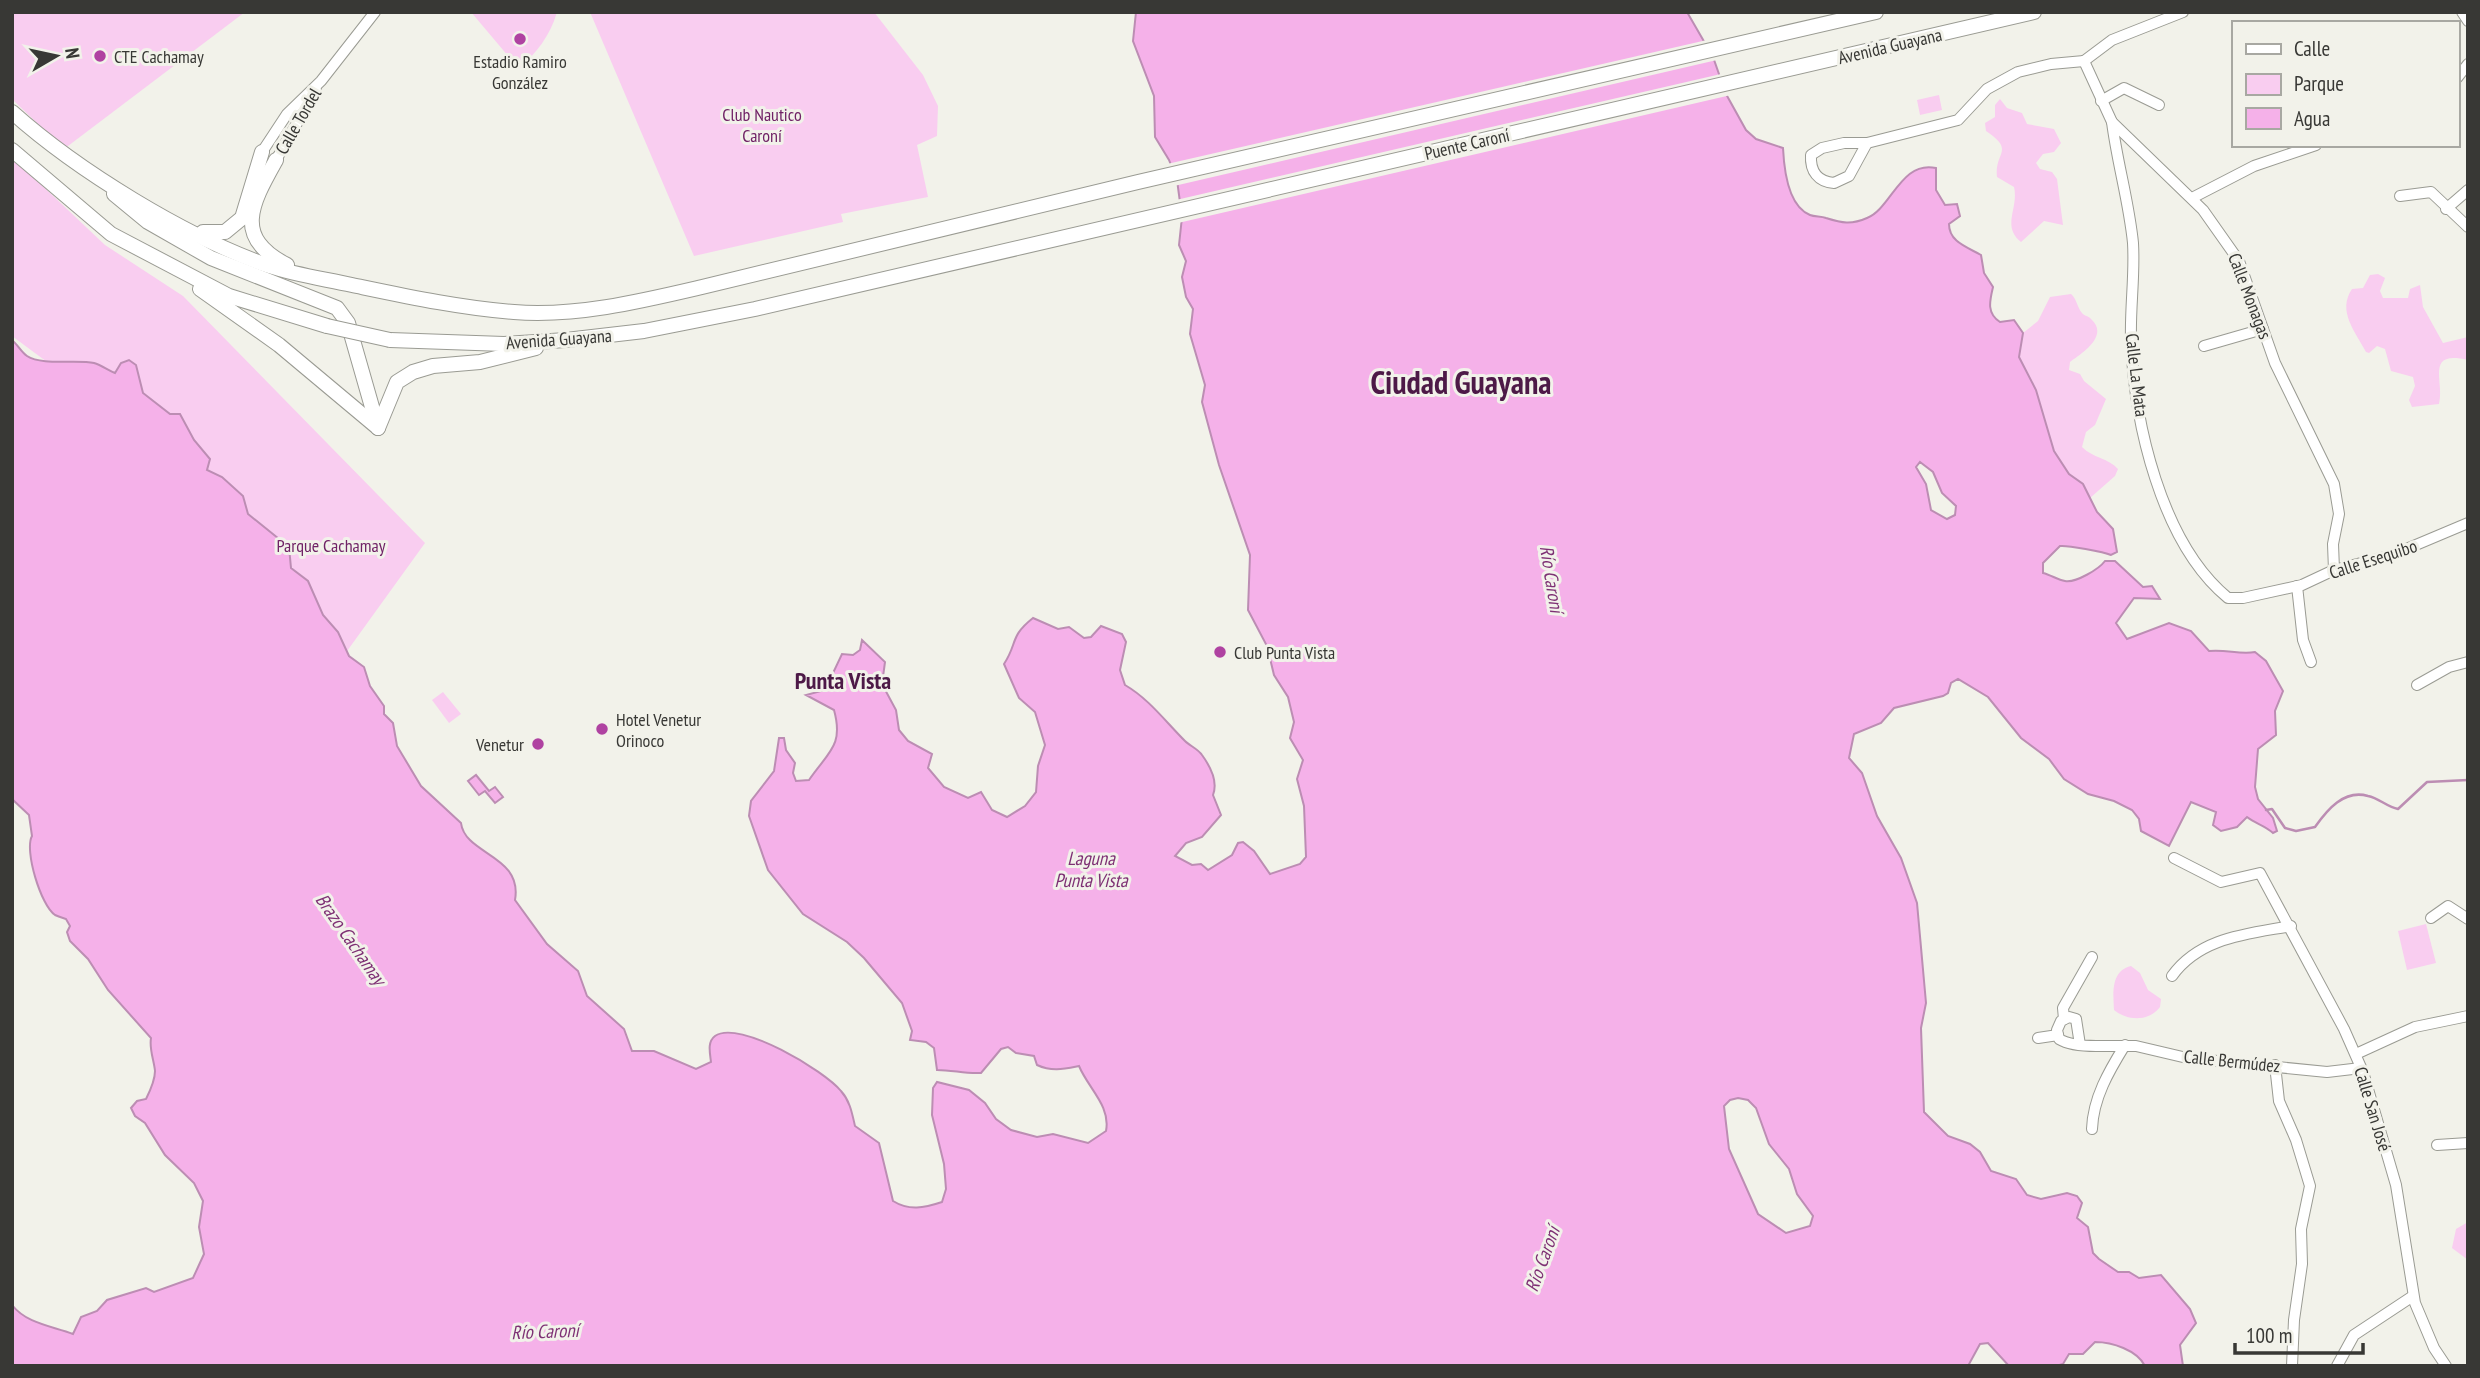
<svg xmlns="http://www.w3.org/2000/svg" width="2480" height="1378" font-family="'PT Sans Narrow',sans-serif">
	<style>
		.green { fill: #f9cdf0 }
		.water { fill: #f5b1e9; stroke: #bc8db3; stroke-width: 2; fill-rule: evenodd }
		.pier { fill: #f2f2ea }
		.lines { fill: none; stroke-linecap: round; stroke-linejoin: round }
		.stream { stroke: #bc8db3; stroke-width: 2.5 }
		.minor-casing { stroke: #9a9b93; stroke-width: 12 }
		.major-casing { stroke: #9a9b93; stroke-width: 16 }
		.minor { stroke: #fff; stroke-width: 10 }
		.major { stroke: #fff; stroke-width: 14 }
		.major-bridge-casing { stroke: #9a9b93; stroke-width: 16; stroke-linecap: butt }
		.major-bridge { stroke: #fff; stroke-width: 14 }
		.poi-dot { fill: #af42a1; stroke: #f2f2ea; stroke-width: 2.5 }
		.labels { text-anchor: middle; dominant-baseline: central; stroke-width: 6; stroke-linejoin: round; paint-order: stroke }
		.street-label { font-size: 18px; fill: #383835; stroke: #f2f2ea }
		.poi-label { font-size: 18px; fill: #383835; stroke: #f2f2ea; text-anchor: start }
		.park-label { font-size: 18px; fill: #702266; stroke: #f2f2ea }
		.water-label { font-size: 19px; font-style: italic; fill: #7e3074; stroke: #f2f2ea }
		.district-label { font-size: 24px; font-weight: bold; fill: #4d1947; stroke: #f2f2ea }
		.town-label { font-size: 32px; font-weight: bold; fill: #4d1947; stroke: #f2f2ea }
	</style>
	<rect width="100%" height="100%" fill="#f2f2ea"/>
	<g class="green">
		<path d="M12,12H245L64,149L12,99Z"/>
		<path d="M471,12H557C550,36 537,52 519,69Z"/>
		<path d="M590,12H874L923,75L938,106L937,136L917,145L928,197L841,214L843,222L694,256Z"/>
		<path d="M1939,95L1942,110L1920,115L1917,100Z"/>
		<path d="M2000,99L2007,108L2022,113L2027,124L2054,129L2061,143L2054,152L2043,154L2036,163L2040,169L2052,172L2057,179L2063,225L2044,221L2021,242C2001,226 2019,208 2014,187L1997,177C1994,152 2016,151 1986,131L1985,123L1995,117V105Z"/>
		<path d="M12,157L105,245L183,296L425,543L337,665L171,454L12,336Z"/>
		<path d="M2378,274L2385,278L2380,291L2383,298H2408L2410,289L2420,285L2423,307L2443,343L2468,337V360C2424,350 2445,381 2439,404L2412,407L2409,400L2415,386L2413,377L2391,371L2385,349L2377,346L2369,353L2366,352C2355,331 2337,311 2352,289L2363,288L2370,275Z"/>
		<path d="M2071,294C2077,299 2077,307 2082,313C2084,316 2089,316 2091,319C2110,336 2081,354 2070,362L2069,370L2080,374L2084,381L2106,399L2095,425L2086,432L2082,447C2093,458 2108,458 2118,469L2115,476L2090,498L2083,484L2069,474L2054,451L2036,390L2019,357L2023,333L2038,321L2050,297Z"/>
		<path d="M443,692L461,714L449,723L432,700Z"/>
		<path d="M2426,924L2436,963L2407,970L2398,931Z"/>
		<path d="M2131,966L2140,973L2148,990L2161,999L2160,1007C2149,1022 2127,1021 2114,1010C2113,992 2111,971 2131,966Z"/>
		<path d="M2468,1222V1260L2452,1248L2456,1229Z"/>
	</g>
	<g class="water">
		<path d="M1136,12H1687L1713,57L1726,94L1746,130L1756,139L1783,148C1784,169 1788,206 1810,215C1815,217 1821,216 1826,218C1842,223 1851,225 1867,218C1891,209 1901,160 1936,168V190L1945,205L1957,204L1960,216L1949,224C1949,242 1967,247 1981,255L1984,273L1993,287C1990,300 1986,313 2000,322L2014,320L2023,333L2019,357L2036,390L2054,451L2069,474L2083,484L2097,512L2113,529L2117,552L2111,555C2104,552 2067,545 2060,546L2043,563V573C2051,575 2058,580 2065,581C2076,583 2099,569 2105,561H2115L2143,587L2152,586L2160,599L2134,598L2116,623L2127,639L2169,623L2191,631L2209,651C2226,649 2240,655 2255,652L2266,661L2283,691L2275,711L2276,735L2258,749L2255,787L2258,799L2273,818L2277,831L2273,833C2264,825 2256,824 2247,817L2237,827L2221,831L2213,825L2216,812L2191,802L2169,846L2141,831L2139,819L2132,810L2114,801L2088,794L2064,779L2049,759L2021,738L1988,697L1958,679L1951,683L1948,693L1943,696L1894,708L1881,723L1854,734L1849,758L1862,773L1877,816L1901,858L1917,903L1926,1003L1921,1028L1924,1112L1948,1136L1970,1144L1980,1152L1991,1171L2016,1179L2027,1195L2041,1199L2067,1193L2077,1196L2082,1203L2077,1218L2088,1227L2093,1253L2099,1259L2118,1272H2129L2139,1278L2161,1275L2190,1309L2196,1323L2180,1345L2183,1366H2145C2137,1350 2112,1342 2095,1342L2083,1354H2069L2063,1364L2056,1366H2009L1988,1343L1980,1344L1968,1366H12V1305C27,1324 52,1326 73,1334L81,1317L97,1311L107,1300L146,1288L154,1292L193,1278L204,1254L199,1227L203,1201L194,1183L165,1155L145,1123L135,1116L131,1108L137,1101L146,1099C150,1091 155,1081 155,1071C154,1060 149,1049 151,1038L108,990L88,959L70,941L67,932L70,926L66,919C63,918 59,917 55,915C41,906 24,850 32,836L29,815L12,799V340C18,345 21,352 27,356C42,366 78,359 94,363C101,365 108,370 115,373L121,363L129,360L136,365L143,393L170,414H180L194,440L210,459L207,470L222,477L243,496L248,514L289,547L291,568L308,581L323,615L338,632L349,656L364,667L370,686L384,706V714L393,723L397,746L421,786L461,823C465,855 523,855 515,900L547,944L578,971L587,996L624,1029L632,1051H654L696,1069L711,1062C710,1053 707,1042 715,1036C739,1019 825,1071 841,1091C850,1101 852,1113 855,1126L879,1143L893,1201C909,1211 924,1208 942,1202L946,1189L944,1164L932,1115L933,1088L937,1082L969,1090L985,1103L996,1119L1011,1130L1037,1137L1053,1134L1088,1143L1106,1131C1111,1106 1088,1088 1079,1066C1064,1069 1052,1072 1037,1065L1034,1056L1016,1053L1008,1047L1001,1049L981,1073C965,1074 953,1070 937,1070L934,1048L926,1042L910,1040L912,1031L902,1003L864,958L847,942L803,914L768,870L749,816L751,801L774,771L779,738H784L786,750L795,763L793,773L796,781L809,780C828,752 844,746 834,710L806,695L825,690L842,654L853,655L860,650L862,640L885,662L882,684L896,710L899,730L908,741L932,754L928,768L944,787L968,798L981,792L992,810L1007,817L1025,806L1036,792L1038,766L1045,745L1035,712L1019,698L1004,664C1018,643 1009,637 1033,618L1058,629L1069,627L1084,638L1091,637L1101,626L1122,634L1126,642L1120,670L1125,685C1149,699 1165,721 1185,741C1190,746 1198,749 1202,755C1210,766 1218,782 1213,795L1221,815L1202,837L1186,843L1175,856L1192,865L1201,864L1208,870L1232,855L1238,843L1243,842L1254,851L1270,874L1300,864L1306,857L1304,806L1297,779L1303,760L1290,738L1294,722L1288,697L1274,675L1267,646L1248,610L1250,555L1219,465L1202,402L1205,385L1190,334L1193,309L1186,297L1182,277L1186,261L1179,245L1182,217L1177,180L1169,160L1155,137L1154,96L1133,41ZM1920,462L1933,472L1942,493L1956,506L1955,515L1947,519L1931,510L1926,484L1916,467ZM1738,1098L1748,1100L1756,1108L1769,1144L1789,1169L1797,1194L1813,1216L1810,1226L1786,1233L1758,1214L1729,1149L1724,1106L1730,1100Z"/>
		<path d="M476,775L489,791L495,787L503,797L495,803L485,791L479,795L468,781Z"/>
	</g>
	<g class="pier">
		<path d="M1707,40L1717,60L1174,186L1167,164Z"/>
		<path d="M1721,74L1731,95L1178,223L1176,200Z"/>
	</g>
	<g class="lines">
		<path class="stream" d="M2266,810L2272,809L2285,828L2296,831L2315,827C2327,810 2344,789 2368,796C2379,798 2387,807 2398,809L2427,782L2468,780"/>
		<g class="minor-casing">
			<g id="minor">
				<path d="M2462,12L2468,21"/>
				<path d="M2084,61L2112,122L2203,210L2239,261L2275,363L2334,484L2339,514L2333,544L2334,570"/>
				<path d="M2084,61L2112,40L2183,12"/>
				<path d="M2457,78L2468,64"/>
				<path d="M2101,101L2124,88L2159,105"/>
				<path d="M2112,122C2117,162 2129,202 2133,243C2135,275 2130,307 2131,339C2134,422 2161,543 2228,598H2243L2302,585L2334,570L2392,555L2468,523"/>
				<path d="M1844,143H1867L1849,176L1834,183C1818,182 1810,171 1811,155L1822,148Z"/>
				<path d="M1867,143L1958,120L1987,89L2018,72L2051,64L2084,61"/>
				<path d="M262,152L287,114L321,81L375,12"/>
				<path d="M276,160L316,90"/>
				<path d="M2400,196L2431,192L2468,227"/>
				<path d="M2192,198L2254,166L2316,145"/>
				<path d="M2446,209L2468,190"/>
				<path d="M2204,346L2263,329"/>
				<path d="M2297,586L2303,640L2311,662"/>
				<path d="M2417,685L2449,667L2468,662"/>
				<path d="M2174,858L2221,882L2260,873L2344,1029L2363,1072L2396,1185L2415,1303L2434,1348L2446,1366"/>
				<path d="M2431,918L2448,906L2468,919"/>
				<path d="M2172,976C2200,937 2248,934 2291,926"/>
				<path d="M2064,1019L2063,1008L2092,957"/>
				<path d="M2038,1038L2058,1035"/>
				<path d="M2080,1045L2076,1019L2069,1017L2061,1021L2057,1030L2059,1039C2069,1045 2084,1046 2096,1046H2136L2187,1058L2327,1072L2361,1068"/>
				<path d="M2356,1054L2415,1027L2468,1016"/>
				<path d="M2275,1065L2279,1101L2296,1140L2310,1186L2301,1229L2302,1264L2294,1320L2292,1366"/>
				<path d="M2092,1129C2093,1098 2109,1071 2125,1045"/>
				<path d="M2437,1145L2468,1143"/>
				<path d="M2337,1366L2354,1335L2413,1296"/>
			</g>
		</g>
		<g class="major-casing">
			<g id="major">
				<path d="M12,112C78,171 186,237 269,266C296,275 325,279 352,285C405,296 460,308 514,312C576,317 642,301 702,287L1138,182L1876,12"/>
				<path d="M12,150L111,234L229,296L327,326"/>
				<path d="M276,160C252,203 232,237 287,265"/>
				<path d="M114,194L148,222L211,258L337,308L348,323L378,428"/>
				<path d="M203,232H225L242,218L262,152"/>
				<path d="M200,289L279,345L377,427"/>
				<path d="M390,340L504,344L566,340L644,331L755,309L2034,12"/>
				<path d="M378,428L397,382L413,372L433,366L480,362L536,348"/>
			</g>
		</g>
		<use href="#minor" class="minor"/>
		<use href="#major" class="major"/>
		<g class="major-bridge-casing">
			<path id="major-bridge" d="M327,326L390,340"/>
		</g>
		<use href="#major-bridge" class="major-bridge"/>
	</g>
	<g class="poi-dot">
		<circle cx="520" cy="39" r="7"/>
		<circle cx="100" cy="56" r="7"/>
		<circle cx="1220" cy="652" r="7"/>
		<circle cx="602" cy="729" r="7"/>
		<circle cx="538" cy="744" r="7"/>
	</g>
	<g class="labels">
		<g class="street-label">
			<text transform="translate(1890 46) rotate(-13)">Avenida Guayana</text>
			<text transform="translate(298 121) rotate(-60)">Calle Tordel</text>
			<text transform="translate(1467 144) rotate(-13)">Puente Caroní</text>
			<text transform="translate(2250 296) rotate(69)">Calle Monagas</text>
			<text transform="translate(559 339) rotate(-4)">Avenida Guayana</text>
			<text transform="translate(2137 375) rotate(83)">Calle La Mata</text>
			<text transform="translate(2373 559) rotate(-18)">Calle Esequibo</text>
			<text transform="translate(2232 1061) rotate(6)">Calle Bermúdez</text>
			<text transform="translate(2373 1109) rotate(73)">Calle San José</text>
		</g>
		<g class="poi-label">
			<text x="114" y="56">CTE Cachamay</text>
			<text x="520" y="61" text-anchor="middle">Estadio Ramiro<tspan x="520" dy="21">González</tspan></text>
			<text x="1234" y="652">Club Punta Vista</text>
			<text x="616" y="719">Hotel Venetur<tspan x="616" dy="21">Orinoco</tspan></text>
			<text x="524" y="744" text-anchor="end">Venetur</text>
		</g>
		<g class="park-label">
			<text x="762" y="114">Club Nautico<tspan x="762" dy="21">Caroní</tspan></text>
			<text x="331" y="545">Parque Cachamay</text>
		</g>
		<g class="water-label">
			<text transform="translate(1552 579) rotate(81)">Río Caroní</text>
			<text x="1091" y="858">Laguna<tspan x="1091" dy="22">Punta Vista</tspan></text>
			<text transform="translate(351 939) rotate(55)">Brazo Cachamay</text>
			<text transform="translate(1542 1259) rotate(-70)">Río Caroní</text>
			<text transform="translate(545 1331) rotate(-2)">Río Caroní</text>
		</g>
		<g class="district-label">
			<text x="843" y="680">Punta Vista</text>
		</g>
		<g class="town-label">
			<text x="1461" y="382">Ciudad Guayana</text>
		</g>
	</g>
	<rect width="2480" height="1378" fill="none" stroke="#383835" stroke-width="28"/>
	<rect x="2232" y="21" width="228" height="126" fill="#f2f2ea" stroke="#a8a8a2" stroke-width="2"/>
	<rect x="2246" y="44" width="35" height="10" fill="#ffffff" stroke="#a8a8a2" stroke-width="2"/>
	<text x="2294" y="56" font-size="21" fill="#383835">Calle</text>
	<rect x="2246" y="74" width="35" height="21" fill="#f9cdf0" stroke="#a8a8a2" stroke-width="2"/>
	<text x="2294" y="91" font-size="21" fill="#383835">Parque</text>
	<rect x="2246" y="108" width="35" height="21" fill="#f5b1e9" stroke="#a8a8a2" stroke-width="2"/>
	<text x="2294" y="126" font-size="21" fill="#383835">Agua</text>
	<g transform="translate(56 56) rotate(81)" stroke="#f2f2ea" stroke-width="5" paint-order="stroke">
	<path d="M0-5L12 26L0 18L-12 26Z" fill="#383835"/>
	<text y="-10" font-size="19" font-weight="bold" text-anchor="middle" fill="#383835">N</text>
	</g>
	<path d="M2235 1343v10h128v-10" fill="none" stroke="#383835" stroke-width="3.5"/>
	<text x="2246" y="1343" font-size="21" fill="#383835" stroke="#f2f2ea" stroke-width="5" paint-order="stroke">100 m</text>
</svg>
